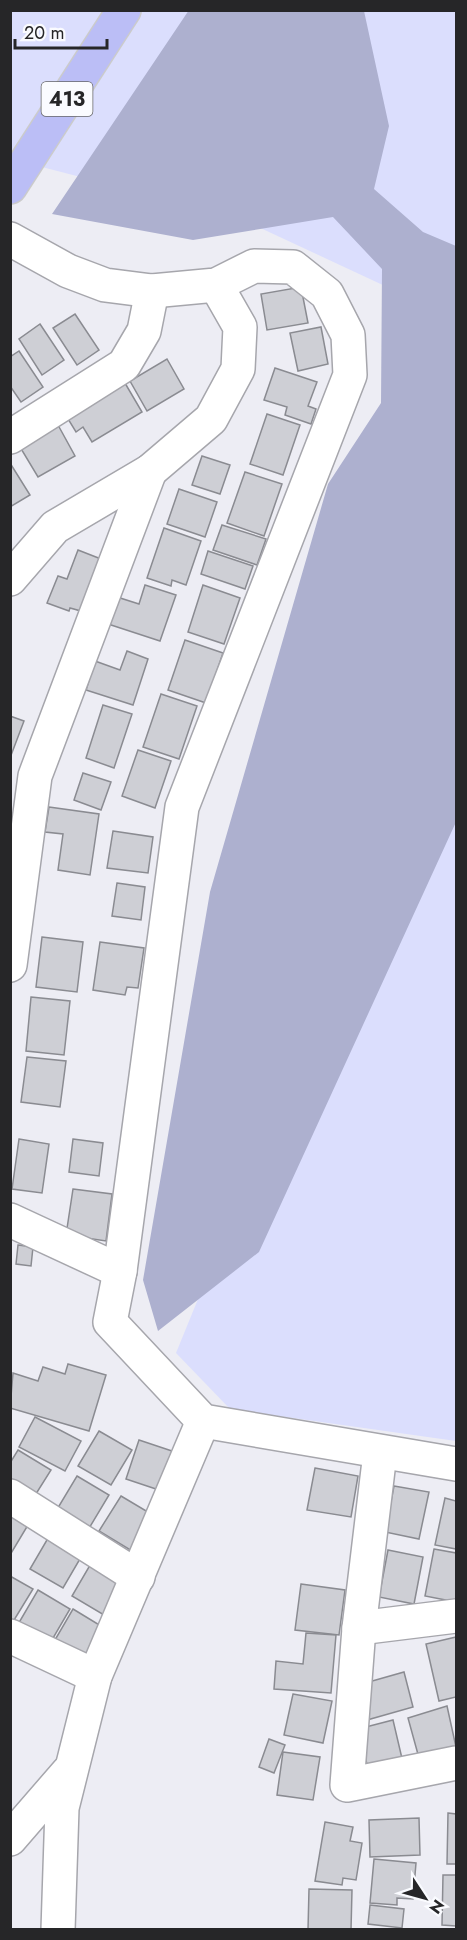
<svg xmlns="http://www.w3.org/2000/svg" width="467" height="1940" font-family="Jost,sans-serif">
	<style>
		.green { fill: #dbdefd }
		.forest { fill: #adb0cf }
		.building { fill: #cecfd5; stroke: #8a8b91; stroke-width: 1.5 }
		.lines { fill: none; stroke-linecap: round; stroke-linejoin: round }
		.minor-casing { stroke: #a6a6ac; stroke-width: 36 }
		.trunk-casing { stroke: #cbcbcb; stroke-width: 36 }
		.minor { stroke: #fff; stroke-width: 33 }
		.trunk { stroke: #bbbef6; stroke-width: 33 }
		.labels { text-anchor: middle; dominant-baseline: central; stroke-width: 4.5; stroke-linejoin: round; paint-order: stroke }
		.shield { fill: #fafbff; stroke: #666668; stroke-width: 1.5 }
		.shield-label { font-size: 20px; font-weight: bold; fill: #262628 }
	</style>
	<rect width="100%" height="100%" fill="#ededf4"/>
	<g class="green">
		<path d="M10,11H456V545L430,307L239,218L11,159Z"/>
		<path d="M456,716V1441L230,1409L176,1353L234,1211Z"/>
	</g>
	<path class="forest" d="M189,10L364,11L389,126L374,189L423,232L456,246V822L259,1252L158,1331L143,1280L210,892L328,484L381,403L382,269L333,217L193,240L52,214Z"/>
	<g class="building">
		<path d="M301,287L308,323L267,330L261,294Z"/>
		<path d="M75,314L99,350L77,365L53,328Z"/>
		<path d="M40,324L64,360L42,375L19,339Z"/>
		<path d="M321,327L328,364L298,371L290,333Z"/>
		<path d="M19,351L43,387L21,402L10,386V357Z"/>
		<path d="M167,359L184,389L147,411L130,381Z"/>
		<path d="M275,368L317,382L308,406L316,409L311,424L285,415L287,407L264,400Z"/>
		<path d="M122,378L142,412L92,442L83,427L76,432L65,414Z"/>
		<path d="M267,414L300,425L283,475L250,464Z"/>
		<path d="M58,425L75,456L38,477L20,447Z"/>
		<path d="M202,456L230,465L220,494L192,485Z"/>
		<path d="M10,463L30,495L10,507Z"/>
		<path d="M245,472L282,484L264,536L227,523Z"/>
		<path d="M179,489L217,502L205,537L167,524Z"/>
		<path d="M222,525L266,539L257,565L213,550Z"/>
		<path d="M164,528L201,541L186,585L172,580L171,586L147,578Z"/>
		<path d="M78,550L101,559L81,611L70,608L69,611L47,603L58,576L67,579Z"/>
		<path d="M208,551L253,566L245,589L201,574Z"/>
		<path d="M145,585L176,595L160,641L108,624L117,597L139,604Z"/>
		<path d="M203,585L240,598L224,644L188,632Z"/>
		<path d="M185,640L223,653L206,703L168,690Z"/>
		<path d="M127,651L148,659L133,705L86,690L95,661L120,670Z"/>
		<path d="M161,694L197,706L179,759L143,747Z"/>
		<path d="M103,705L132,714L114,768L86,758Z"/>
		<path d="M10,716L24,721L10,758Z"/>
		<path d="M138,750L171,761L155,808L122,796Z"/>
		<path d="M83,773L111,782L101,810L74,800Z"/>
		<path d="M49,807L99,814L90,875L58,870L63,834L45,832Z"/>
		<path d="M113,831L153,837L148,873L107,868Z"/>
		<path d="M117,883L145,887L141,920L112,916Z"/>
		<path d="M42,937L83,942L77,992L36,987Z"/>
		<path d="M100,942L144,948L138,988L127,987L125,995L93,990Z"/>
		<path d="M31,997L70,1001L64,1055L26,1051Z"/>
		<path d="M27,1057L66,1061L60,1107L21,1102Z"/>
		<path d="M19,1139L49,1144L42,1193L12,1189Z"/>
		<path d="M73,1139L103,1143L99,1176L69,1172Z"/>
		<path d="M73,1189L112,1194L106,1241L66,1235Z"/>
		<path d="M18,1245L33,1247L31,1266L16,1264Z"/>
		<path d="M68,1364L106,1375L89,1431L10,1408L13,1373L38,1381L43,1367L65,1374Z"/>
		<path d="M35,1417L81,1441L65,1471L19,1447Z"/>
		<path d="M99,1431L132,1450L111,1485L78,1466Z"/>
		<path d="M139,1440L175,1452L162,1491L126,1479Z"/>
		<path d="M18,1450L51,1470L29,1505L10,1494V1463Z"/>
		<path d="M315,1468L358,1476L351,1517L307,1510Z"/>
		<path d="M77,1476L109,1495L88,1530L56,1511Z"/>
		<path d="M394,1486L429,1492L419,1539L385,1532Z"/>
		<path d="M121,1496L153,1515L132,1551L99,1531Z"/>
		<path d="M445,1498L456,1501V1549L435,1545Z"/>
		<path d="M10,1514L28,1525L10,1555Z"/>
		<path d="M51,1533L84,1552L63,1588L30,1569Z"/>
		<path d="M434,1549L456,1553V1602L425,1596Z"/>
		<path d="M388,1550L423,1557L414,1604L379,1597Z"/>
		<path d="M93,1560L126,1579L104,1615L72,1596Z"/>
		<path d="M10,1576L33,1589L11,1625L10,1624Z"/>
		<path d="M301,1584L345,1590L339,1635L295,1630Z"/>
		<path d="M38,1590L70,1609L49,1645L17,1626Z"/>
		<path d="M73,1609L106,1629L85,1664L52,1645Z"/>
		<path d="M306,1633L336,1635L331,1693L274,1689L276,1661L303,1664Z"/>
		<path d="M456,1637V1697L439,1701L426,1644Z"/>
		<path d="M404,1672L413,1707L367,1720L358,1685Z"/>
		<path d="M293,1694L332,1701L323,1743L284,1735Z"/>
		<path d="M447,1706L456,1747L419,1758L408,1718Z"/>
		<path d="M393,1720L404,1767L370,1776L358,1729Z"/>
		<path d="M269,1739L285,1745L274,1773L259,1767Z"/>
		<path d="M283,1752L320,1757L313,1800L277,1795Z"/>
		<path d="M448,1813L456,1814V1864H447Z"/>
		<path d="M419,1818L420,1855L370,1857L369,1820Z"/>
		<path d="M325,1822L353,1827L350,1841L362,1843L356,1880L343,1878L342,1885L315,1881Z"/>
		<path d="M374,1859L416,1863L413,1899L397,1898V1905L370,1903Z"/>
		<path d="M443,1875H456V1926L442,1925Z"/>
		<path d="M309,1889L352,1890L351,1930H308Z"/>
		<path d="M370,1905L404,1909L402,1928L368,1924Z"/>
	</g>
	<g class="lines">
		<g class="minor-casing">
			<g id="minor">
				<path d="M10,239L68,271L105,285L152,291L216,285L254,266L293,267L327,294L348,335L350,375L182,807L120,1271L110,1322L203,1421L456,1464"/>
				<path d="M10,437L124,365L144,331L152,291"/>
				<path d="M10,579L55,527L150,471L211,419L238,369L240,327L216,285"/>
				<path d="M10,965L35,776L150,471"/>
				<path d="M10,1220L120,1271"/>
				<path d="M380,1453L359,1628L347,1785L456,1763"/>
				<path d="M10,1496L138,1577"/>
				<path d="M359,1628L456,1616"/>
				<path d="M10,1636L95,1676"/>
				<path d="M10,1839L68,1772"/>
				<path d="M58,1930L62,1808L95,1676L203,1421"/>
			</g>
		</g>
		<g class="trunk-casing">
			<path id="trunk" d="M10,187L124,10"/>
		</g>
		<use href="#minor" class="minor"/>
		<use href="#trunk" class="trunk"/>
	</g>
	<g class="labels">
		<rect class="shield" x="41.5" y="82" width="51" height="34" rx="4.5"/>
		<g class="shield-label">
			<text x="67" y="99">413</text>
		</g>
	</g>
	<rect width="467" height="1940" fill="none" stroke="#262628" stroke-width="24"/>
	<g transform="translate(425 1898) rotate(126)" stroke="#fafbff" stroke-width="4.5" paint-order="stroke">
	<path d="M0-4.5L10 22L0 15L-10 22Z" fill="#262628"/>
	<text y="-9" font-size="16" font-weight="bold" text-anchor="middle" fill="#262628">N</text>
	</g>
	<path d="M15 39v9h92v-9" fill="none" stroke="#262628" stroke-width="3"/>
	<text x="24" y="39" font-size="18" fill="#262628" stroke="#fafbff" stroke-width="4.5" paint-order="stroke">20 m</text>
</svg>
